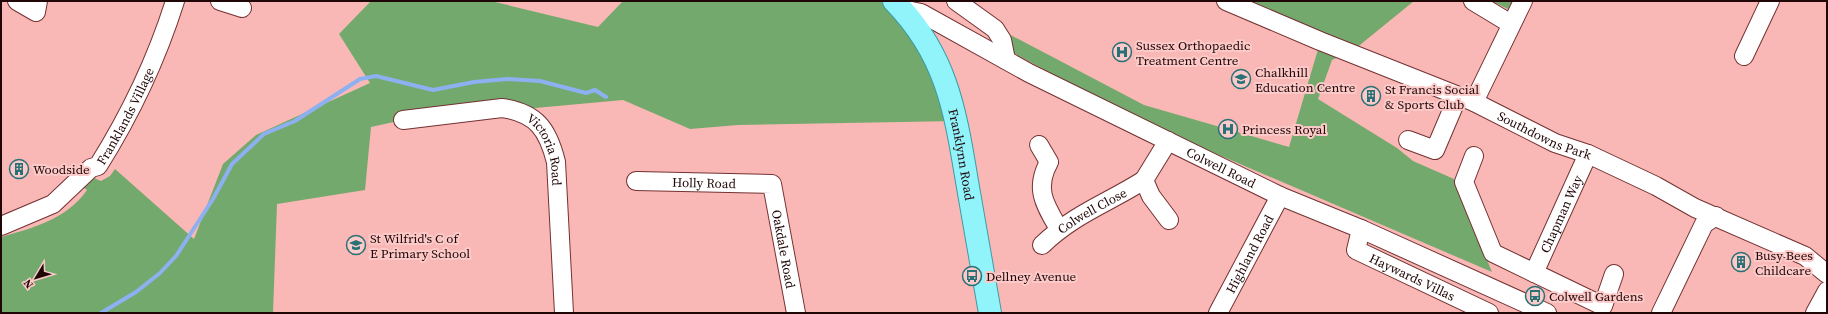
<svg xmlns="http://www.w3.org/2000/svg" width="1828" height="314" font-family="'Source Serif 4',serif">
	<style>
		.forest { fill: #74a96e }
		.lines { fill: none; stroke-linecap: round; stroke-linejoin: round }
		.stream { stroke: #8cb0f0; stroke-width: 4 }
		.minor-casing { stroke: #743132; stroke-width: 20 }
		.major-casing { stroke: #3a9ca4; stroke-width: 24 }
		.minor { stroke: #fff; stroke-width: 18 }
		.major { stroke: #91f4fb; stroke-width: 22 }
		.labels { text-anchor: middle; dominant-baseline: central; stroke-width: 4; stroke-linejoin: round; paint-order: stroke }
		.poi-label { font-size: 13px; fill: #210607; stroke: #fccac8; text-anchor: start }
		.street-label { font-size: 13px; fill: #210607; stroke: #fccac8 }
	</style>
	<rect width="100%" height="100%" fill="#f9b8b5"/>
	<g class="forest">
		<path d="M371,1H491L598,27L623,1H894L957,121L738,125L690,129L623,100L403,120L371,127L365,190L277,204L273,313H1V237C33,228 67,219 87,190L80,185L89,176L101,181L110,176L115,169L194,239L223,164L256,135L370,83L339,34Z"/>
		<path d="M1238,1H1414L1355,49L1332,60L1318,99L1397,148L1413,161L1454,179L1492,272L1135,119L1010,51L1001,30L1144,105L1289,147L1322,36Z"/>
		<path d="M1492,1H1512L1508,9Z"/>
	</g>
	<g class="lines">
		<path class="stream" d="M101,313L136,292L160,273L176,256L213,199L232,164L264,134L295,121L360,79L376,76L433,90L474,82L507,79L540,81L586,93L595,90L606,97"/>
		<g class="minor-casing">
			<g id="minor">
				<path d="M17,1L36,12L38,1"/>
				<path d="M220,1L242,8"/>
				<path d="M956,1L995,29L1002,40L1006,60"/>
				<path id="s1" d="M1226,1L1320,41L1474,102L1555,143L1588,154L1656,186L1695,208L1805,256L1827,274"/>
				<path d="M1473,1L1511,24"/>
				<path id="s2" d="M902,9L921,13L1029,73L1280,196L1361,229L1547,313"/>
				<path d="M1744,56L1770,1"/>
				<path d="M1474,102L1523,1"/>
				<path id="s3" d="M403,120L502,108C537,113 548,130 556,162L564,313"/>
				<path d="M1408,140L1435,150L1458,96"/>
				<path d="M1168,141L1144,180L1151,196L1169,220"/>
				<path d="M1039,145L1049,162C1034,189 1045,205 1059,229"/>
				<path d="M1474,156L1464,182L1493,253L1603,306L1614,274"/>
				<path id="s4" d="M636,181L772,184L796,313"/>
				<path id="s5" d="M1,226L53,204L91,168L98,166C130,115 157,58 175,1"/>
				<path id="s6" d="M1361,229L1356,250L1489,313"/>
				<path id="s7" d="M1042,245C1074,214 1108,203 1144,180"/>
				<path id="s8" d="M1534,273L1588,154"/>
				<path id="s9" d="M1218,313L1280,196"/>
				<path d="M1661,313L1704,224L1716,216"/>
				<path d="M1815,313L1827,291"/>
			</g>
		</g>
		<g class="major-casing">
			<g id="major">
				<path id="s10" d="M894,1C950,58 956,118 969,193C976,233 983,273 990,313"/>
			</g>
		</g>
		<use href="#minor" class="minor"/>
		<use href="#major" class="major"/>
	</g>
	<defs>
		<g id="hospital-ring" transform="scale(1)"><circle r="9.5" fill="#fccac8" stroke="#277177" stroke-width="1.5"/><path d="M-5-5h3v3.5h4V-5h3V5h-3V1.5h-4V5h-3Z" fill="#277177"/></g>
		<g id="school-ring" transform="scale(1)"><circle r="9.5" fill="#fccac8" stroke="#277177" stroke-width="1.5"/><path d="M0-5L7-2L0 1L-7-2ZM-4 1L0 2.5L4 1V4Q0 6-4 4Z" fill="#277177"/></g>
		<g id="building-ring" transform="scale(1)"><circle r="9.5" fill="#fccac8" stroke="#277177" stroke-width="1.5"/><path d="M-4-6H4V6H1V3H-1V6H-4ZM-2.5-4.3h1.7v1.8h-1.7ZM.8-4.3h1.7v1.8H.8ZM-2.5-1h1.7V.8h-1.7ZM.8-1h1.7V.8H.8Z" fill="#277177"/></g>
		<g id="bus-ring" transform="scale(1)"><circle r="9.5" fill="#fccac8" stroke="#277177" stroke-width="1.5"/><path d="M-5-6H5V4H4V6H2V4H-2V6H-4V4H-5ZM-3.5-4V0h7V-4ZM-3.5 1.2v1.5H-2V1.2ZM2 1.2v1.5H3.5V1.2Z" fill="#277177"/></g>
	</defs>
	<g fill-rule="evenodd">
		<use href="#hospital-ring" x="1122" y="52"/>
		<use href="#school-ring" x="1241" y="79"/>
		<use href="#building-ring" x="1371" y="96"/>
		<use href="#hospital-ring" x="1228" y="129"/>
		<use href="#building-ring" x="19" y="169"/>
		<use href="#school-ring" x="356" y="245"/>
		<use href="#building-ring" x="1741" y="262"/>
		<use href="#bus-ring" x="972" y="276"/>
		<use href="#bus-ring" x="1535" y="296"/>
	</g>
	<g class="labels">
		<g class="poi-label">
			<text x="1136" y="45">Sussex Orthopaedic<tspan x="1136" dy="15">Treatment Centre</tspan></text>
			<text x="1255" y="72">Chalkhill<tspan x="1255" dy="15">Education Centre</tspan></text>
			<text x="1385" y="89">St Francis Social<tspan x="1385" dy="15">&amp; Sports Club</tspan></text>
			<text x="1242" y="129">Princess Royal</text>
			<text x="33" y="169">Woodside</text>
			<text x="370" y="238">St Wilfrid's C of<tspan x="370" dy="15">E Primary School</tspan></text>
			<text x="1755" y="255">Busy Bees<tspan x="1755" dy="15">Childcare</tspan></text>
			<text x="986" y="276">Dellney Avenue</text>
			<text x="1549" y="296">Colwell Gardens</text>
		</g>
		<g class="street-label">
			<text stroke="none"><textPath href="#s5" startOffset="173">Franklands Village</textPath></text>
			<text stroke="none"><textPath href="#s1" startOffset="346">Southdowns Park</textPath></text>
			<text stroke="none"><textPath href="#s3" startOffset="167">Victoria Road</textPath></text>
			<text stroke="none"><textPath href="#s10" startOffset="171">Franklynn Road</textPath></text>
			<text stroke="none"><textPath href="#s2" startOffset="357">Colwell Road</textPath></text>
			<text stroke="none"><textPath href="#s4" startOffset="68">Holly Road</textPath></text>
			<text stroke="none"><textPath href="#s7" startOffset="61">Colwell Close</textPath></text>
			<text stroke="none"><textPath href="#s8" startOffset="65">Chapman Way</textPath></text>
			<text stroke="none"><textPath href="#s4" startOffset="202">Oakdale Road</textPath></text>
			<text stroke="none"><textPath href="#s9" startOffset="67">Highland Road</textPath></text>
			<text stroke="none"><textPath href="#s6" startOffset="84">Haywards Villas</textPath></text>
		</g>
	</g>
	<rect width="1828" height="314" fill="none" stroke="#210607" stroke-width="4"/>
	<g transform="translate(36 278) rotate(232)" stroke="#fccac8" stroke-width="3" paint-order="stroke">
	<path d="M0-3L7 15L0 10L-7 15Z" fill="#210607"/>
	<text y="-6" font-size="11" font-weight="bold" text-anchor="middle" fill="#210607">N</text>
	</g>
</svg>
